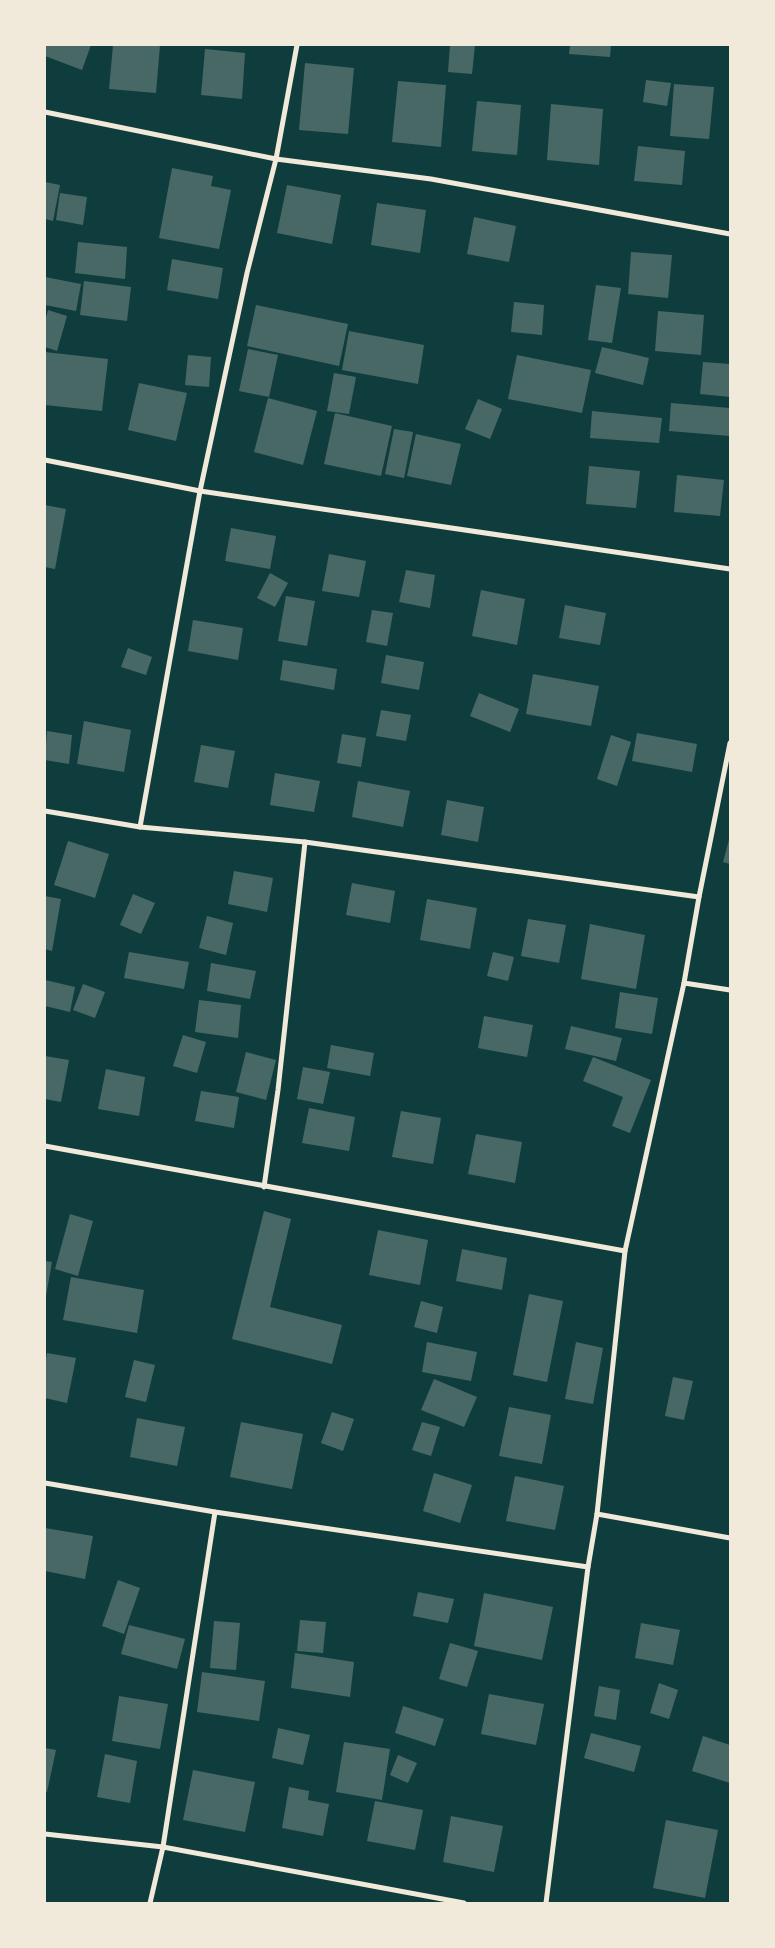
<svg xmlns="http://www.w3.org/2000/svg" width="775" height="1948" font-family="'Asap Condensed',sans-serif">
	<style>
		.building { fill: #486865 }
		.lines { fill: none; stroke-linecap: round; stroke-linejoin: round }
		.minor { stroke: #f1e9da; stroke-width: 5 }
	</style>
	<rect width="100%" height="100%" fill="#0f3d3e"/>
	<g class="building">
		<path d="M45,45H91L82,70L45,56Z"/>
		<path d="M113,45H160L156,93L109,89Z"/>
		<path d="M450,45H475L472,74L448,72Z"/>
		<path d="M570,45H611L610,57L569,54Z"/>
		<path d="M205,49L245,53L242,99L201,95Z"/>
		<path d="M305,63L354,68L348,134L299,130Z"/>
		<path d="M646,80L671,83L667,106L643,102Z"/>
		<path d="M398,81L446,85L441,147L392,142Z"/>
		<path d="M674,84L714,87L709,139L670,136Z"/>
		<path d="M477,101L521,105L517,155L472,151Z"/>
		<path d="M551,104L603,109L599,165L547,160Z"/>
		<path d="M638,146L685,151L682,185L634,181Z"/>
		<path d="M172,168L213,176L211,186L231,190L219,249L159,238Z"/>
		<path d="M45,182L60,185L53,221L45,219Z"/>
		<path d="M287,185L341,195L332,244L277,233Z"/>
		<path d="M60,193L87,197L83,225L56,220Z"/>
		<path d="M377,203L426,210L420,253L371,245Z"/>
		<path d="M474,217L516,226L509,262L467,254Z"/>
		<path d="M78,242L127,247L125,279L75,273Z"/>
		<path d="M631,252L672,255L668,298L628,294Z"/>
		<path d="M172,259L223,268L218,299L167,290Z"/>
		<path d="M45,277L81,284L76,311L45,305Z"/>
		<path d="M84,281L131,287L127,321L80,315Z"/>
		<path d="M596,285L621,288L612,343L588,340Z"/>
		<path d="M514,302L544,305L542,335L511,332Z"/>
		<path d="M256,305L348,324L339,366L247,346Z"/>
		<path d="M48,310L67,316L57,351L45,347V321Z"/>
		<path d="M658,311L704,315L701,355L655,351Z"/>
		<path d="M349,331L424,345L418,384L342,370Z"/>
		<path d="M602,347L649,358L643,385L595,373Z"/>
		<path d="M248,349L278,355L269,397L239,391Z"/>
		<path d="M45,352L108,359L102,411L45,405Z"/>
		<path d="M188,355L211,357L209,387L185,385Z"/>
		<path d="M517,355L591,370L582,413L508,399Z"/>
		<path d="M703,362L730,364V397L700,394Z"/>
		<path d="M334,373L356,377L349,414L327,411Z"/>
		<path d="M139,383L187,393L176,441L128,430Z"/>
		<path d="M268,398L317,411L303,465L254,452Z"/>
		<path d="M478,399L502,409L490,439L465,429Z"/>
		<path d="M671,403L730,408V436L669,431Z"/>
		<path d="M592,411L662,418L659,443L590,438Z"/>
		<path d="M335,413L392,426L381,476L324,464Z"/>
		<path d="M394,429L413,432L404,478L385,474Z"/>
		<path d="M416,434L461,444L451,485L407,476Z"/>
		<path d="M589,466L640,471L636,508L586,504Z"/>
		<path d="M677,475L724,480L720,516L674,512Z"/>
		<path d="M45,505L66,509L55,569L45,567Z"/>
		<path d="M231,528L276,536L270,569L225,561Z"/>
		<path d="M329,554L366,561L359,597L322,591Z"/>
		<path d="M406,570L435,575L430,608L399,602Z"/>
		<path d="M270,573L288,583L275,607L257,598Z"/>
		<path d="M481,590L525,599L517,645L472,636Z"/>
		<path d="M286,596L315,601L307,646L278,641Z"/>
		<path d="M565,605L606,613L600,645L559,638Z"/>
		<path d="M372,610L393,613L387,646L366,642Z"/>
		<path d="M193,620L243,628L238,660L188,651Z"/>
		<path d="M128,648L152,657L146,675L121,667Z"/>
		<path d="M386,655L424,662L419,690L381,683Z"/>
		<path d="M283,660L337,669L334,690L280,680Z"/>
		<path d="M533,674L599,686L591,726L526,714Z"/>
		<path d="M479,693L519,709L510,732L470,716Z"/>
		<path d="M381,710L411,715L406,741L376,736Z"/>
		<path d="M84,721L131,730L124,772L77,764Z"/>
		<path d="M47,731L72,735L69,764L45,760Z"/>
		<path d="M637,733L697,744L692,772L632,761Z"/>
		<path d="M342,734L366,738L361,767L337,763Z"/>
		<path d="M611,735L631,742L617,786L597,779Z"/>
		<path d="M201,745L235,751L228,788L194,782Z"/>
		<path d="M275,773L320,781L314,812L270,805Z"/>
		<path d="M358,781L410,791L403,827L352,817Z"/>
		<path d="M447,800L484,807L478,842L441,835Z"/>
		<path d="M730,836V864L723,862Z"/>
		<path d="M68,841L109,854L95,898L54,885Z"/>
		<path d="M234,871L273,878L267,912L228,904Z"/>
		<path d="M352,883L395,891L390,923L346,915Z"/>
		<path d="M133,894L155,903L141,934L120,925Z"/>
		<path d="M45,896L61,899L52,951L45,949Z"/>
		<path d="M427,899L477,908L470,949L420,940Z"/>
		<path d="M207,916L233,923L226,955L199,948Z"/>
		<path d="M528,919L566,925L559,963L521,956Z"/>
		<path d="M590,924L645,935L636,989L581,979Z"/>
		<path d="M129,952L189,962L184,989L124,978Z"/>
		<path d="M493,952L514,957L508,981L487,976Z"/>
		<path d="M211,963L256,971L250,999L207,991Z"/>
		<path d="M45,980L75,987L70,1012L45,1006Z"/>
		<path d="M83,984L105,992L95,1018L73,1010Z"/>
		<path d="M620,992L658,998L652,1034L615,1028Z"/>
		<path d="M199,1000L241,1005L238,1038L195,1032Z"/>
		<path d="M484,1016L533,1025L527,1057L478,1048Z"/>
		<path d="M571,1026L622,1038L616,1061L565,1049Z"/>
		<path d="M183,1035L206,1042L197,1073L173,1066Z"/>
		<path d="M331,1045L374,1053L370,1076L327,1068Z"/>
		<path d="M246,1052L276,1060L266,1100L236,1092Z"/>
		<path d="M45,1056L69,1060L61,1102L45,1099Z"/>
		<path d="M593,1057L651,1080L630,1133L612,1126L623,1097L583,1081Z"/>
		<path d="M303,1067L330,1072L323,1104L297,1099Z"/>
		<path d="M106,1069L145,1077L139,1116L98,1109Z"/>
		<path d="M201,1091L239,1097L234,1128L195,1121Z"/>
		<path d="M309,1108L355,1117L349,1151L302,1143Z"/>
		<path d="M401,1111L441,1118L433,1164L392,1157Z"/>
		<path d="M476,1134L522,1142L515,1183L468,1174Z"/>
		<path d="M264,1211L291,1219L270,1307L342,1325L332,1364L232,1339Z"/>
		<path d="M70,1214L93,1221L78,1276L55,1269Z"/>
		<path d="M378,1230L428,1240L420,1285L369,1275Z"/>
		<path d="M462,1249L507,1258L502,1290L456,1281Z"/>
		<path d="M45,1261L52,1262L46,1296H45Z"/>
		<path d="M71,1277L144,1290L137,1333L63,1320Z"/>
		<path d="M529,1294L563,1301L547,1382L513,1375Z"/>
		<path d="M421,1301L443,1307L437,1333L414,1327Z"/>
		<path d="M427,1342L477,1352L471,1381L422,1372Z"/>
		<path d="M576,1342L603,1348L593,1404L565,1399Z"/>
		<path d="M47,1353L76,1358L67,1403L45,1398V1365Z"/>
		<path d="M134,1360L155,1365L146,1402L125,1397Z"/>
		<path d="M673,1377L693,1381L684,1420L665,1416Z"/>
		<path d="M434,1379L477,1397L464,1427L421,1410Z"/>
		<path d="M509,1407L551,1415L542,1464L499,1456Z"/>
		<path d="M332,1412L354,1419L343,1451L321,1443Z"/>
		<path d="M137,1418L185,1427L177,1466L130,1457Z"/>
		<path d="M241,1422L303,1434L292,1489L230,1477Z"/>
		<path d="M422,1422L440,1427L431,1456L412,1450Z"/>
		<path d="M434,1473L472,1485L460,1523L423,1511Z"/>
		<path d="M515,1476L564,1486L555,1530L506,1521Z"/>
		<path d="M45,1528L93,1536L85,1579L45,1571Z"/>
		<path d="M118,1580L140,1588L124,1634L102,1626Z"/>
		<path d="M418,1592L454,1599L448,1623L413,1616Z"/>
		<path d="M484,1593L553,1607L542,1660L474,1646Z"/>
		<path d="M300,1620L326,1622L323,1653L297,1651Z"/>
		<path d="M214,1621L240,1623L236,1670L210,1668Z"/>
		<path d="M641,1623L680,1630L673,1665L635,1658Z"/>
		<path d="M129,1625L185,1639L177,1669L121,1654Z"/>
		<path d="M450,1643L478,1651L467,1687L439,1679Z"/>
		<path d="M295,1653L354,1662L350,1697L291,1688Z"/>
		<path d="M202,1672L265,1681L259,1721L197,1712Z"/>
		<path d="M659,1683L678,1690L669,1719L650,1713Z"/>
		<path d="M599,1686L620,1690L616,1720L594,1716Z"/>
		<path d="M489,1694L544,1704L536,1745L481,1734Z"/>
		<path d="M119,1696L168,1704L160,1749L112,1741Z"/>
		<path d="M403,1706L444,1719L435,1746L395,1733Z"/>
		<path d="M278,1728L310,1735L303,1765L272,1758Z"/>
		<path d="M591,1733L641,1746L634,1772L584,1758Z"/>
		<path d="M703,1736L730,1745V1783L692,1771Z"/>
		<path d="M344,1742L390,1749L382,1800L336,1792Z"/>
		<path d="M45,1748L56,1750L47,1792L45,1791Z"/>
		<path d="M105,1754L137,1761L130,1803L97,1797Z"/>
		<path d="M398,1755L417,1763L408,1783L390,1775Z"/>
		<path d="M193,1770L255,1782L245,1832L183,1820Z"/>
		<path d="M289,1787L309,1791L308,1800L329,1804L323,1836L282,1828Z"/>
		<path d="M375,1801L423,1810L415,1850L367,1841Z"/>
		<path d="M451,1816L503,1826L494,1872L443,1862Z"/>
		<path d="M666,1820L718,1830L705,1898L653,1888Z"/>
	</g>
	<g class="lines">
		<g class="minor">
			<path d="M45,112L276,159L431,179L730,234"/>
			<path d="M45,460L200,491L730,569"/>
			<path d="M45,811L140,827L305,842L699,897"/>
			<path d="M140,827L200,491L247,273L276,159L297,45"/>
			<path d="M684,983L730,990"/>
			<path d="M45,1146L625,1251"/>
			<path d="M264,1187L278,1090L305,842"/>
			<path d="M45,1483L215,1512L588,1567"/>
			<path d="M597,1514L730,1538"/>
			<path d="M45,1834L163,1847L464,1903"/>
			<path d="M150,1903L163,1847L215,1512"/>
			<path d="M546,1903L588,1567L597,1514L625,1251L684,983L699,897L730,743"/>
		</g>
	</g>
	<rect width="775" height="1948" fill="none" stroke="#f1e9da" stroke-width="92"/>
</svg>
